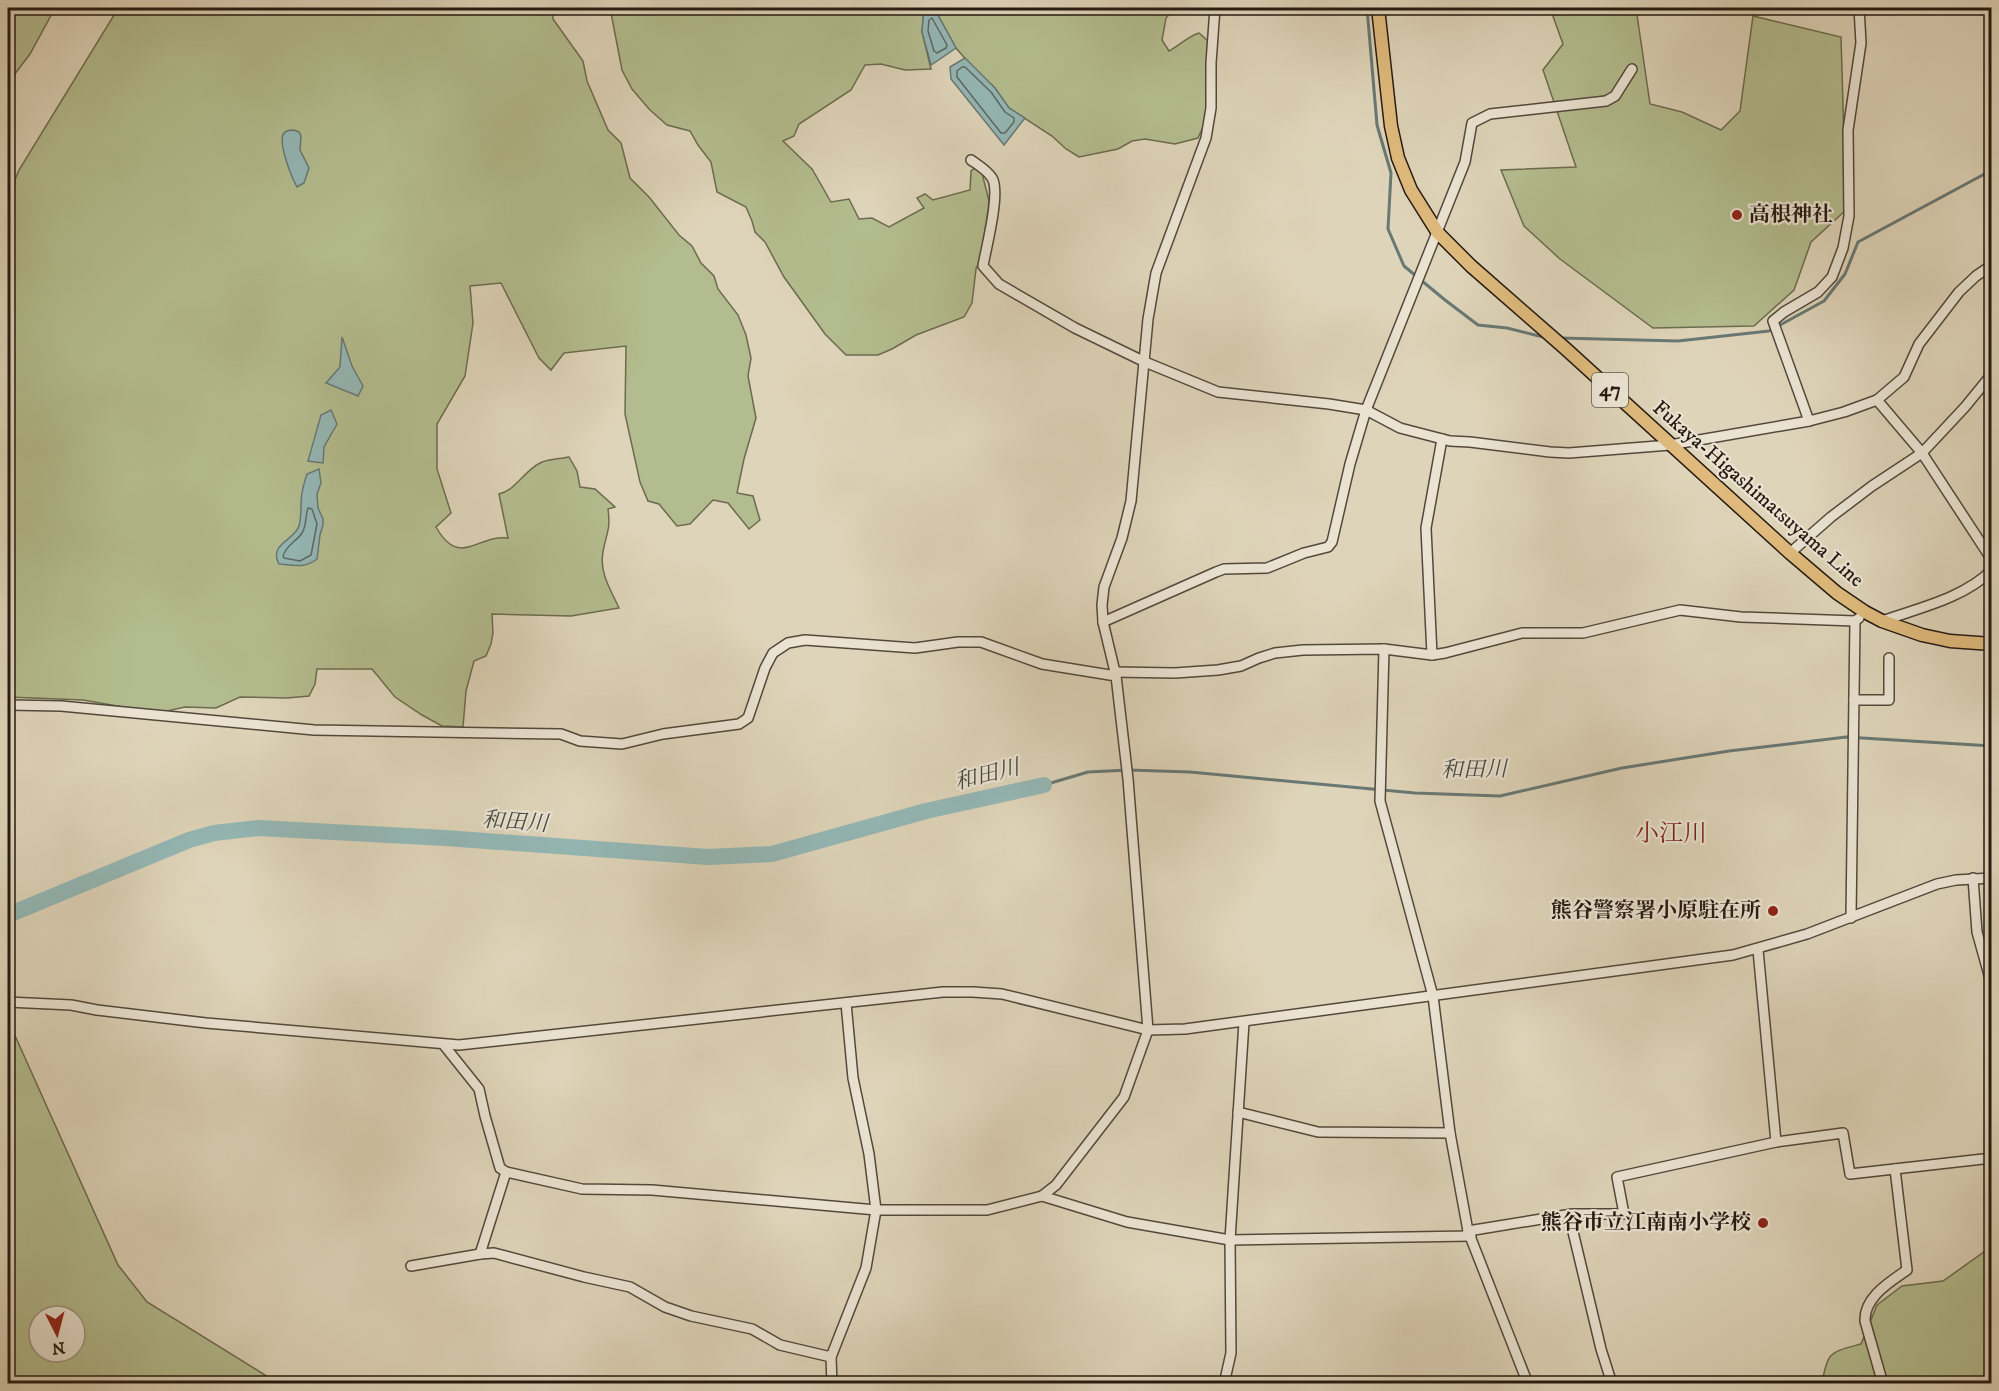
<svg xmlns="http://www.w3.org/2000/svg" width="1999" height="1391" font-family="'IM FELL DW Pica','Noto Serif JP',serif">
	<style>
		.green { fill: #b3bc8e; stroke: #6c6b50; stroke-width: 1.5; fill-rule: evenodd }
		.water { fill: #94b7b5; stroke: #687874; stroke-width: 1.5 }
		.lines { fill: none; stroke-linecap: round; stroke-linejoin: round }
		.shore { stroke: #5c6864; stroke-width: 1.5 }
		.stream { stroke: #687874; stroke-width: 3 }
		.river { stroke: #94b7b5; stroke-width: 16 }
		.minor-casing { stroke: #53483c; stroke-width: 12 }
		.major-casing { stroke: #251a12; stroke-width: 15 }
		.minor { stroke: #eae3d2; stroke-width: 9 }
		.major { stroke: #dfba7c; stroke-width: 12 }
		.poi-dot { fill: #8f2418; stroke: #eae3d2; stroke-width: 2 }
		.labels { text-anchor: middle; dominant-baseline: central; stroke-width: 4.5; stroke-linejoin: round; paint-order: stroke }
		.shield { fill: #eae3d2; stroke: #60564c; stroke-width: 1.5 }
		.shield-label { font-size: 20px; font-weight: bold; fill: #251a12 }
		.poi-label { font-size: 21px; font-weight: bold; fill: #251a12; stroke: #eae3d2; text-anchor: end }
		.street-label { font-size: 21px; fill: #251a12; stroke: #eae3d2 }
		.water-label { font-size: 22px; font-style: italic; fill: #464943; stroke: #eae3d2 }
		.quarter-label { font-size: 24px; fill: #7a1f14; stroke: #eae3d2 }
	</style>
	<rect width="100%" height="100%" fill="#ded4b9"/>
	<filter id="stains"><feTurbulence type="fractalNoise" baseFrequency=".00333" numOctaves="4"/><feColorMatrix values="0 0 0 0 .2 0 0 0 0 .09 0 0 0 0 .02 0 0 0 .5 -.17"/></filter>
	<radialGradient id="worn" r=".72"><stop offset=".6" stop-color="#630" stop-opacity="0"/><stop offset="1" stop-color="#630" stop-opacity=".3"/></radialGradient>
	<g class="green">
		<path d="M8,8H55L30,54L8,83Z"/>
		<path d="M121,8H553V19L583,61L587,81L608,130L621,143L630,178L649,197L679,235L692,246L701,263L714,276L718,289L738,315L746,335L751,358L748,376L756,418L744,459L737,493L753,496L760,520L749,529L728,503L713,500L690,524L677,526L659,504L648,501L640,482L625,414L626,346L564,353L551,370L539,358L501,283L470,286L473,323L465,376L437,424V469L451,513L436,527C460,569 477,534 508,538L499,494C516,490 524,471 540,463C548,459 560,459 569,457L577,471L580,487L595,489L615,507L608,509C611,531 606,533 603,552C599,573 611,590 619,608L571,616L492,614L493,633L491,644L486,656L474,661L466,691L463,727L442,726L422,715L395,697L372,669H317L315,684L309,696L287,698L240,697L216,708L185,707L167,711H146L83,700L8,697V197L19,170L114,15L120,12Z"/>
		<path d="M610,8H924L922,32L931,69L905,70L881,64L865,65L851,90L799,124L794,136L783,141L812,169L831,202L849,199L859,219L872,218L889,227L924,208L917,198L925,194L933,200L970,190L971,171L975,168L982,173L995,225L976,269L972,303L964,317L916,335L892,349L878,355H846L825,334L784,277L765,242L755,232L752,221L746,207L717,192L711,162L698,145L690,131L667,125L649,109L632,89L622,70Z"/>
		<path d="M934,8H1168L1172,11L1166,18L1162,40L1169,51C1180,45 1187,37 1199,33L1208,41L1212,65L1209,114L1198,138L1175,144L1145,139L1132,141L1118,149L1079,157L1066,149L1052,136L1009,108L995,88L975,70L956,48Z"/>
		<path d="M1550,8H1636L1650,104L1682,112L1721,130L1740,111L1753,16L1841,37L1846,210L1811,242L1794,290L1754,326L1653,328L1560,259L1524,226L1501,170L1576,167L1543,70L1563,44Z"/>
		<path d="M8,1020L118,1265L147,1302L278,1383H8ZM39,1316H75V1352H39Z"/>
		<path d="M1991,1247V1383L1822,1384C1827,1351 1831,1352 1861,1344L1877,1305L1902,1286L1943,1281Z"/>
	</g>
	<g class="water">
		<path d="M924,8H934L956,48L931,65L922,32Z"/>
		<path d="M965,58L995,88L1009,108L1025,118L1004,145L951,79L950,67Z"/>
		<path d="M294,130L299,132L301,136L300,150L309,168L304,183L297,187C292,178 277,142 284,133C287,130 291,130 294,130Z"/>
		<path d="M342,337L352,366L363,386L358,396L326,383L340,367Z"/>
		<path d="M331,410L337,424L324,447L323,463L308,461L321,415Z"/>
		<path d="M319,469L321,483L317,494L318,508L323,519V525L320,535L317,559C304,569 293,565 279,564C268,544 295,540 299,526C302,516 300,503 302,493C303,487 305,480 307,474Z"/>
	</g>
	<g class="lines">
		<g class="shore">
			<path d="M932,18L947,45L946,48L937,53L934,51L928,31L929,20Z"/>
			<path d="M962,67H965L991,92L1005,112L1014,118V122L1005,133H1001L957,77V71Z"/>
			<path d="M308,508L312,509L317,524L311,555L300,561L284,558L283,556C287,544 296,542 302,533C307,525 305,516 308,508Z"/>
		</g>
		<g class="stream">
			<path d="M1367,8L1377,125L1391,173L1388,229L1404,266L1445,300L1478,325L1507,328L1547,338"/>
			<path d="M1560,338L1678,341L1769,331L1824,301L1845,274L1858,242L1992,170"/>
			<path d="M1044,785L1088,772L1129,770L1190,772L1415,793L1500,796L1622,768L1729,751L1846,737L1992,746"/>
		</g>
		<path class="river" d="M8,915L189,840L214,833L258,828L445,838L708,857L772,854L926,811L1044,785"/>
		<g class="minor-casing">
			<g id="minor">
				<path d="M971,160C978,165 987,170 992,178C1001,192 986,248 983,266L999,284L1075,328L1145,362L1218,392L1329,404L1366,410L1400,428L1450,441L1470,442L1550,452L1569,453L1670,445L1809,421L1844,412L1877,400L1904,377L1919,344L1959,292L1976,276L1992,265"/>
				<path d="M1877,400L1922,453L1992,560"/>
				<path d="M1809,421L1773,321L1784,312L1818,292L1832,277L1843,248L1849,216L1848,130L1861,43L1859,8"/>
				<path d="M1790,553L1831,517L1872,486L1922,453L1965,407L1992,374"/>
				<path d="M1882,621C1919,608 1964,598 1992,570"/>
				<path d="M1103,622L1216,572L1224,569L1267,568L1304,553L1328,547L1332,542L1350,464L1366,410L1465,162L1472,123L1490,114L1606,101L1615,96L1632,69"/>
				<path d="M1384,649L1380,801L1433,996L1450,1133L1468,1231L1528,1384"/>
				<path d="M1432,655L1426,528L1442,439"/>
				<path d="M1114,672L1175,673L1218,670L1241,666L1259,658L1275,653L1303,650L1384,649L1432,655L1445,653L1522,633H1583L1680,610L1741,617L1855,621"/>
				<path d="M1854,700H1889V658"/>
				<path d="M8,705L61,706L314,730L561,734L580,741L622,744L663,734L739,724L748,718L765,668L773,653L788,643L805,640L915,648L958,642H981L1042,664L1116,676"/>
				<path d="M1973,878L1977,932L1992,986"/>
				<path d="M1851,918L1855,621L1859,618"/>
				<path d="M1758,950L1776,1142"/>
				<path d="M8,1002L71,1005L97,1010L206,1023L459,1045L943,992H973L1002,994L1148,1030L1185,1029L1733,955L1807,934L1937,884L1956,880L1992,878"/>
				<path d="M443,1044L479,1089L485,1116L500,1168L506,1172L480,1254"/>
				<path d="M1238,1112L1318,1132L1450,1133"/>
				<path d="M506,1172L582,1189L652,1190L876,1210H987L1042,1196L1127,1222L1230,1240L1471,1236"/>
				<path d="M1042,1196L1056,1185L1124,1097L1148,1030L1128,779L1116,676L1103,622L1102,605L1104,587L1122,538L1131,501L1148,319L1156,273L1206,138L1211,108V63L1215,8"/>
				<path d="M1569,1215L1601,1349L1612,1384"/>
				<path d="M1468,1231L1572,1214H1624L1617,1177L1776,1142L1843,1133L1850,1174L1992,1158"/>
				<path d="M411,1266L480,1254L494,1253L584,1277L630,1287L665,1307L691,1316L752,1329L780,1345L831,1357"/>
				<path d="M832,1384L831,1357L866,1268L876,1210L869,1154L853,1078L846,1003"/>
				<path d="M1224,1384L1231,1353L1230,1240L1244,1022"/>
				<path d="M1883,1384L1865,1321C1864,1297 1890,1282 1907,1270L1895,1169"/>
			</g>
		</g>
		<g class="major-casing">
			<path id="major" d="M1378,8L1391,126L1398,158L1411,190L1438,233L1471,266L1567,350L1790,553L1837,593L1865,612L1882,621L1922,635L1950,641L1992,644"/>
		</g>
		<use href="#minor" class="minor"/>
		<use href="#major" class="major"/>
	</g>
	<g class="poi-dot">
		<circle cx="1737" cy="215" r="6"/>
		<circle cx="1773" cy="911" r="6"/>
		<circle cx="1763" cy="1223" r="6"/>
	</g>
	<g class="labels">
		<rect class="shield" x="1592" y="373" width="36" height="34" rx="4.5"/>
		<g class="shield-label">
			<text x="1610" y="390">47</text>
		</g>
		<g class="poi-label">
			<text x="1749" y="215" text-anchor="start">高根神社</text>
			<text x="1761" y="911">熊谷警察署小原駐在所</text>
			<text x="1751" y="1223">熊谷市立江南南小学校</text>
		</g>
		<g class="street-label">
			<text transform="translate(1758 494) rotate(41)">Fukaya-Higashimatsuyama Line</text>
		</g>
		<g class="water-label">
			<text transform="translate(1474 770) rotate(-1)">和田川</text>
			<text transform="translate(987 775) rotate(-14)">和田川</text>
			<text transform="translate(515 822) rotate(4)">和田川</text>
		</g>
		<g class="quarter-label">
			<text x="1671" y="834">小江川</text>
		</g>
	</g>
	<rect width="1999" height="1391" fill="none" stroke="#ded4b9" stroke-width="30"/>
	<rect x="9" y="9" width="1981" height="1373" fill="none" stroke="#251a12" stroke-width="3"/>
	<rect x="15" y="15" width="1969" height="1361" fill="none" stroke="#251a12" stroke-width="1.5"/>
	<g transform="translate(57 1334) rotate(174)"><circle r="28" fill="#eae3d2" stroke="#9b9385" stroke-width="1.5"/>
	<path d="M0-4.5L10 22L0 15L-10 22Z" fill="#8f2418"/>
	<text y="-9" font-size="16" font-weight="bold" text-anchor="middle" fill="#251a12">N</text>
	</g>
	<rect width="100%" height="100%" filter="url(#stains)"/>
	<rect width="100%" height="100%" fill="url(#worn)"/>
</svg>
